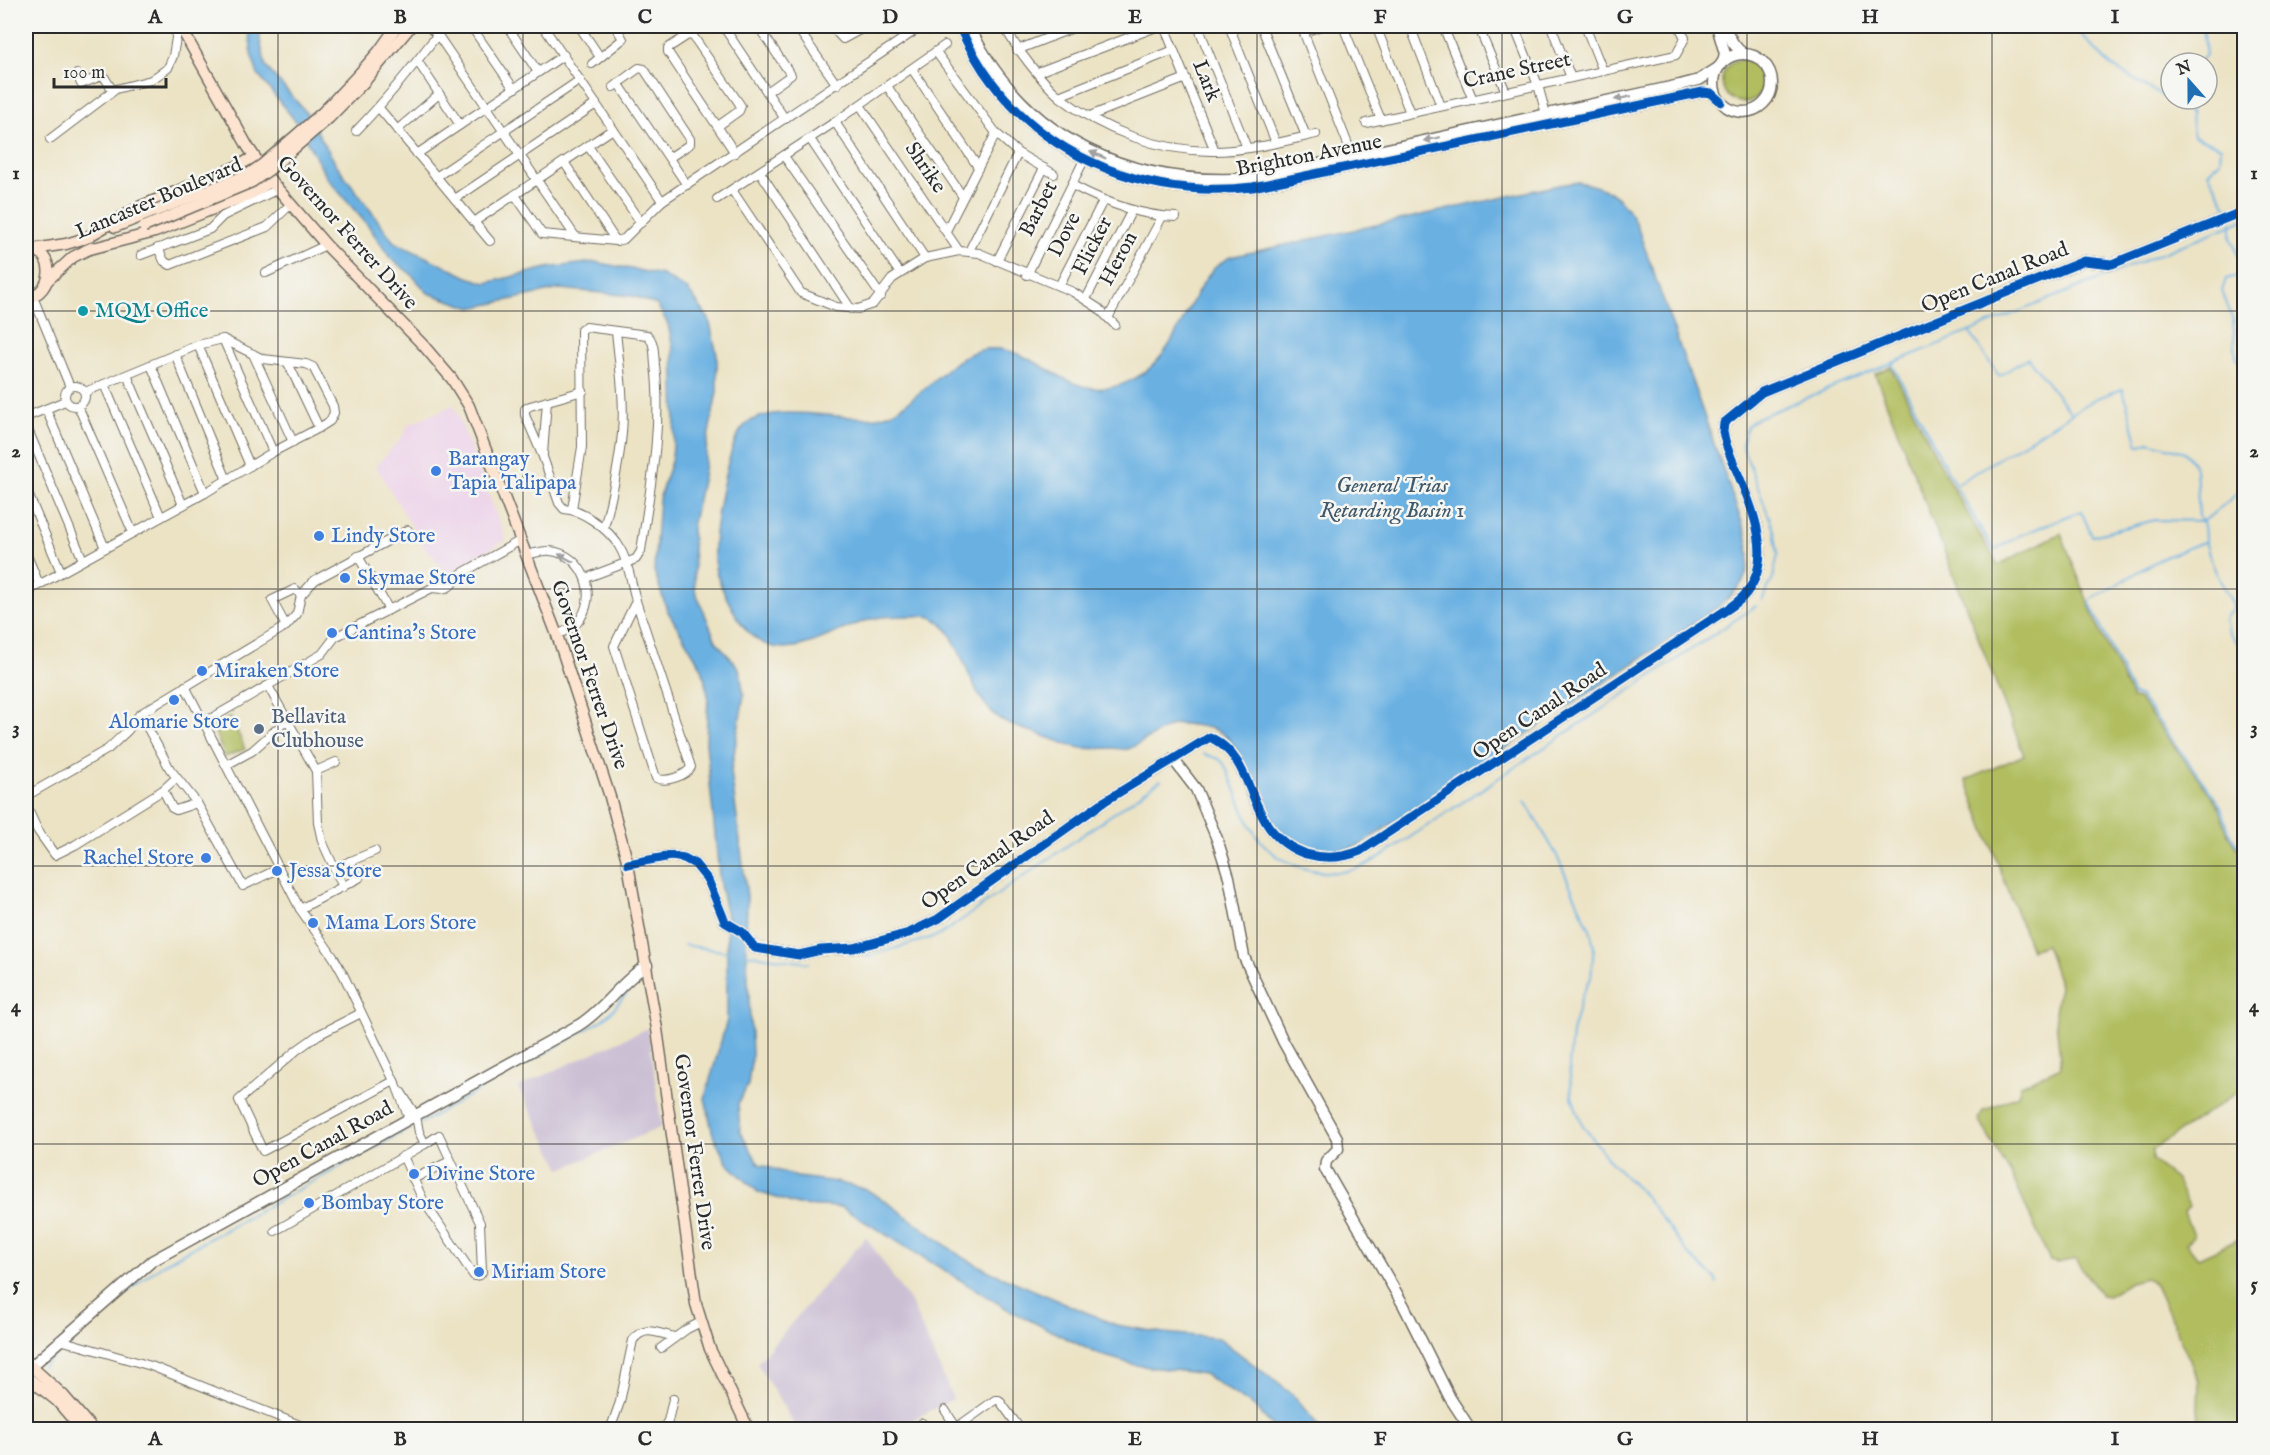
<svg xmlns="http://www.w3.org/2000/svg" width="2270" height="1455" font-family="'IM FELL English',serif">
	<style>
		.built { fill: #ecd1e9 }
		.industrial { fill: #cbbfd4 }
		.green { fill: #b1bd5f; stroke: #6e7445; stroke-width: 1.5 }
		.water { fill: #6bb1e2; stroke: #4b6e86; stroke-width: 1.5 }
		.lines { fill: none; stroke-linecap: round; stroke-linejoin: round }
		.stream { stroke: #6bb1e2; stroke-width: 2 }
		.river { stroke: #6bb1e2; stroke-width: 14 }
		.minor-casing { stroke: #6f6b61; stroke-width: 10 }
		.tertiary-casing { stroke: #6f6b61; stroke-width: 13 }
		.secondary-casing { stroke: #6f6b61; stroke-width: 13 }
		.minor { stroke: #fff; stroke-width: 8 }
		.tertiary { stroke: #fff; stroke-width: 10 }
		.secondary { stroke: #fde4d1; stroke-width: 10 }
		.secondary-bridge-casing { stroke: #6f6b61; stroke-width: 13; stroke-linecap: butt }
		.secondary-bridge { stroke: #fde4d1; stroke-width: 10 }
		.cycleway-casing { stroke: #f6f6f2; stroke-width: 13 }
		.cycleway { stroke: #0057b8; stroke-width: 9 }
		.oneway { fill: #a0a0a0 }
		.grid { fill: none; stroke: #2b2b2b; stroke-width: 1.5; stroke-opacity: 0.55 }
		.culture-dot { fill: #0f9aa8; stroke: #f6f6f2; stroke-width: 2 }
		.shop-dot { fill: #3f7fe0; stroke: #f6f6f2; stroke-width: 2 }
		.service-dot { fill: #5c6f8a; stroke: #f6f6f2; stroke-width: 2 }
		.labels { text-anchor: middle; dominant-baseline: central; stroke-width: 5; stroke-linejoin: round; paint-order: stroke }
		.street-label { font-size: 21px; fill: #2b2b2b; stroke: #f6f6f2 }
		.culture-label { font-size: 21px; fill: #0d838f; stroke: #f6f6f2; text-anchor: start }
		.shop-label { font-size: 21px; fill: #366cbe; stroke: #f6f6f2; text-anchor: start }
		.service-label { font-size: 21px; fill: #4e5e75; stroke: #f6f6f2; text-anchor: start }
		.water-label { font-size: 22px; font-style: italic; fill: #415a6b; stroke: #f6f6f2 }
		.neatline { fill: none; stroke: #2b2b2b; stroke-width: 2 }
		.grid-label { font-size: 20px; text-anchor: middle; font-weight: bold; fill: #2b2b2b }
	</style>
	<rect width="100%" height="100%" fill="#f6f6f2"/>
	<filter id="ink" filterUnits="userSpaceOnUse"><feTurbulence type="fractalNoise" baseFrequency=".0167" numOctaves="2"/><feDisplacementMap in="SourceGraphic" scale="12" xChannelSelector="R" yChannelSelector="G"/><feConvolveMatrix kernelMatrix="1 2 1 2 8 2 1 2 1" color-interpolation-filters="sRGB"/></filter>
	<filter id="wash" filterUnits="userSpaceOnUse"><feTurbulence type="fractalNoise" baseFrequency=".008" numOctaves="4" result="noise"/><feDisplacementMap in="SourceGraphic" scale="24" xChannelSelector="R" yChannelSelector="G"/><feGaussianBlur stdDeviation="1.35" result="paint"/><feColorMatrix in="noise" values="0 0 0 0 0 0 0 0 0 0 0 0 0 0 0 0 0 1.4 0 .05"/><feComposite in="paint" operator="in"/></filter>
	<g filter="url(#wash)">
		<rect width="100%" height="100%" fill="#ece3c5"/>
		<path class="built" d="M454,405L506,540L447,574L423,545L376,466L403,436L408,425Z"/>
		<g class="industrial">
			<path d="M648,1028L662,1127L561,1169L518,1087Z"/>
			<path d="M866,1237L912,1305L953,1399L895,1429H797L757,1363Z"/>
		</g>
		<g class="green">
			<circle cx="1743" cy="81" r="21"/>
			<path d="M26,254C42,262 41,279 26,286Z"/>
			<path d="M1891,367L1951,485L1998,565L2061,533L2097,625L2132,698L2139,699L2219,806L2228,835L2244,856V1088L2152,1150V1160L2176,1179L2189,1207L2184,1212L2193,1236L2186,1243L2198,1258L2244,1237V1429H2197L2199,1381L2155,1283L2146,1278L2130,1282L2108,1296L2101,1295L2075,1259L2057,1263L2050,1261L2012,1176L1979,1120L1982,1112L2018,1095L2021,1085L2061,1067L2055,1012L2060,986L2046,945L2031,950L1966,780L2024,755L1875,374Z"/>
			<path d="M231,717L245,749L225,757L212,725Z"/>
		</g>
		<g class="water">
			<path d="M247,26H260V41L266,67L306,112L336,164L394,242L468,277L486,283L547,268L595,262L662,275L688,290L709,319L717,355V392L707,443L704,471L692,527L695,590L716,641L739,668L744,695L731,771L747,896L746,943L752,1054L748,1085L738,1103L740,1131L759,1164L797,1177L830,1181L866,1189L894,1207L962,1257L991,1272L1116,1325L1164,1333L1219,1338L1292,1394L1321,1429H1275L1256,1408L1204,1374L1135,1365L1098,1354L1009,1310L841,1207L798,1205L758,1192L727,1163L713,1135L705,1098L727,1020V916L720,885L706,743L708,695L702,668L667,610L654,571L659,499L672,458L675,421L673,349L668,324L657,305L633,296L560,289L472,308L428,293L411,274L390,258L370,228L327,178L297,123L258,75L251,54V45Z"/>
			<path d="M1578,182C1608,187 1622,196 1636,223L1746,534C1754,570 1746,585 1718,607L1360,845C1334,854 1318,856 1293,842C1284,837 1275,831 1268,823C1250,798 1246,740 1215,730C1209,727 1183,723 1176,724C1168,725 1156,734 1149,738C1142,741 1134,747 1128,749C1123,750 1117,748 1112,748C1102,748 1091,749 1081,748C1066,745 1050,738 1036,733C1026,730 1015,727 1006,723C964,701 965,630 931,617C924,615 915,616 908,616C898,616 886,616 876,618C827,629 775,680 737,617C728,601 719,585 715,567C710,541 726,452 741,430C762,398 843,422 877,417C914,411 945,358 981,350C1038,337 1073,421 1142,374C1177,351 1186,301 1212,271C1216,265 1224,261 1230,257L1559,185Z"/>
		</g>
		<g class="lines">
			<g class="stream">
				<path d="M2073,26L2110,65L2192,114"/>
				<path d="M2198,63L2206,55L2203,26"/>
				<path d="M2190,99C2192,112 2190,125 2194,136L2221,147L2220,161L2208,172L2230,213"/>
				<path d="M2231,221V238L2244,270"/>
				<path d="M2244,274L2226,279L2222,291L2233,320L2236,358L2244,367"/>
				<path d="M1970,333L1999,376L2028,358L2071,413"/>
				<path d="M1892,364L1955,485L1994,551L2018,536L2081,511L2092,536L2155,520L2204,521L2244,488"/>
				<path d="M1955,485L2097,398L2123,389L2138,446L2149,442L2185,452L2196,468L2199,517C2206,523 2204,531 2205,539C2209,563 2223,586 2234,606L2225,619L2228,631L2239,645H2244"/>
				<path d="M2206,541L2160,559L2089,601L2133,695L2140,696L2221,806L2230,835L2244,852"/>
				<path d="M1762,600L1773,578L1778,554L1774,530L1742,445L1747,426L1757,418L2244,220"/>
				<path d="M1204,754L1219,759L1224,764C1236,786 1241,811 1254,832C1273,862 1312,877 1347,871C1361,869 1373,861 1385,854L1756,606"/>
				<path d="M1525,801L1556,854L1590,930L1594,946L1591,978L1582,995L1572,1033L1569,1066L1572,1097L1582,1124L1608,1159L1645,1196L1690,1256L1715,1278L1717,1284"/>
				<path d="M684,945L729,952"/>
				<path d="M746,954L809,963"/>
				<path d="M866,957L940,935L1161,780"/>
				<path d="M421,1123L601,1021L611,1012L641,976"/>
				<path d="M73,1339L138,1283L165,1263L410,1128"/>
				<path d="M42,1367L66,1345"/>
			</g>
			<path class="river" d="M2244,26V27"/>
		</g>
	</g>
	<g filter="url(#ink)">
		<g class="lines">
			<g class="minor-casing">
				<g id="minor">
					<path d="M427,26L437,34L575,236"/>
					<path d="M471,26L514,89"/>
					<path d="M507,26L538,72"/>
					<path d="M543,26L662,201"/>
					<path d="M579,26L600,57"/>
					<path d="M723,26L785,119"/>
					<path d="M758,26L791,75L767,92"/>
					<path d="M796,26L837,85"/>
					<path d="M831,26L843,39L867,26"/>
					<path d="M1004,26C1016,48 1040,80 1060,97C1102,130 1158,151 1212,151C1247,151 1282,142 1316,134"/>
					<path d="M1164,26L1215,151"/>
					<path d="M1198,26L1247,148"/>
					<path d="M1229,26L1276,143"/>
					<path d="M1261,26L1306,136"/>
					<path d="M1301,26L1355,162"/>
					<path d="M1343,26L1381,120"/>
					<path d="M1376,26L1410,113"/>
					<path d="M1410,26L1441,106"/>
					<path d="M1443,26L1473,100"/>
					<path d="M1478,26L1506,92"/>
					<path d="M1514,26L1538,85L1546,114"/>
					<path d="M1551,26L1571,78"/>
					<path d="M1585,26L1603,71"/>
					<path d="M1304,32L1321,26"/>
					<path d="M802,34L814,26"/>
					<path d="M1017,50L1078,26"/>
					<path d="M936,52L996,133L1018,153L1054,174"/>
					<path d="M418,62L460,125"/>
					<path d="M592,64L623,39L615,26"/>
					<path d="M912,69L978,167"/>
					<path d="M1038,72L1159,26"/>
					<path d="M77,74L81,84L101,76L105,78L113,91"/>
					<path d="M618,83L687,185"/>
					<path d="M887,86L963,197"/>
					<path d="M613,87L639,68L644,69L690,139V144L669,158"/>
					<path d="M1059,96L1174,50"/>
					<path d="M860,105L959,251"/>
					<path d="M379,108L490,241"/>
					<path d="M1090,116L1186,78"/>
					<path d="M835,122L925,258"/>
					<path d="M1366,123L1676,55L1685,38L1679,26"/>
					<path d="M718,126L739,111L741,106L693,36L688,35L668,48V52L735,153"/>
					<path d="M397,130L439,94"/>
					<path d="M356,131C388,98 416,63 444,26"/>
					<path d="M50,139L116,89L151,80L168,68L173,56L178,26"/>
					<path d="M810,139L899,272"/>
					<path d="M588,146L641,223"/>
					<path d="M417,154L564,55"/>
					<path d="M784,156L881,296"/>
					<path d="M564,162L616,241"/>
					<path d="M760,172L851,309"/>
					<path d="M436,177L580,80"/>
					<path d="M1072,185C1104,202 1139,216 1176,217"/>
					<path d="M732,190L801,293L836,307L858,309L873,304L892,279L925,258L959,251L979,253L1073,292L1098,308L1115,325"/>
					<path d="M515,195L542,234L616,241L624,239L662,201L922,26"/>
					<path d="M455,199L596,104"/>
					<path d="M717,199L835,122L945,45"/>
					<path d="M474,222L613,129"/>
					<path d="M946,231L996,133"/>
					<path d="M158,248L164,261L170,265L267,227L291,204"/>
					<path d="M969,251L1018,153"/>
					<path d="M141,255L210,229L223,216L278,189"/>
					<path d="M997,261L1044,168"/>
					<path d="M266,273L326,245"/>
					<path d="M1027,275L1084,160"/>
					<path d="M1059,286L1103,201"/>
					<path d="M33,297L70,387"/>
					<path d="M1086,299L1132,210"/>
					<path d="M1108,318L1162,217"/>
					<path d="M223,339L273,452"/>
					<path d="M198,345L250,466"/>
					<path d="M175,354L227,480"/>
					<path d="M253,354L293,442"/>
					<path d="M288,363L319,428"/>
					<path d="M151,365L205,493"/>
					<path d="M127,375L183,505"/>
					<path d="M104,384L161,517"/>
					<circle cx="75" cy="396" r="10"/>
					<path d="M583,391L530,406L525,409V415L543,457L559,503L564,509C583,510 606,528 617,543C629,561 631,584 637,604C655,659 673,713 691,767C686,776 665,783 656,778L614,646L636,601"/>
					<path d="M78,406L133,533"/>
					<path d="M46,409L105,548"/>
					<path d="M26,417L65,401"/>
					<path d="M26,425L83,560"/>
					<path d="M543,454L547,401"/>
					<path d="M26,489L61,572"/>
					<path d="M572,509L582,447L581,330L586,327L647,335C655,341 654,355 655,365C663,427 650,489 641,551L636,559L586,578"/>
					<path d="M604,528C612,497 619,465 622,433C625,399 619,364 616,331"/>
					<path d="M26,553L39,584"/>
					<path d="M526,555C533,554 543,550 550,551C584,554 600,597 577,623C573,628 563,632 557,635"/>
					<path d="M358,556L389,610"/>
					<path d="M432,588C446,590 451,589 457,576"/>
					<path d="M26,592L205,493L273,452L319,428L330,421L334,413L333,406L313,367L306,364L263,359L223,339L198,345L85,392"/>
					<path d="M286,626L272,600L295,589L301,595"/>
					<path d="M185,686L300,909L334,958L343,974L397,1087L409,1119"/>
					<path d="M268,686L316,771L318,823L322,841L343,887"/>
					<path d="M140,714L170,769L197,803L243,886L278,869"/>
					<path d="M205,722L322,654L335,637L432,588L448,579L457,576L521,540"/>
					<path d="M226,765L252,751L288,719"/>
					<path d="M316,771L336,762"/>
					<path d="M163,790L172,808L176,810L197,803"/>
					<path d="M26,800L28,795L108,749L128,730L140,714L286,626L297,614L301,595L315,580L408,530"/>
					<path d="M26,805L38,831L55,855L75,845L163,790L176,778"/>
					<path d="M334,868L375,851"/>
					<path d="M300,909L359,878L350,861"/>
					<path d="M361,1013L318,1035L297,1050L239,1100L263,1151L394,1081"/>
					<path d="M401,1092L416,1116L419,1132L425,1144"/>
					<path d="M413,1179L450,1161"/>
					<path d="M275,1231L425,1144L439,1135L480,1223L482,1272L480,1275L474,1276L423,1200L403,1156"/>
					<path d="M60,1340L151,1366L312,1430"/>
					<path d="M661,1348L687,1329L701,1322"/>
					<path d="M945,1410L956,1427"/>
					<path d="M922,1423L927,1430"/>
					<path d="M610,1430L620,1402L633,1340C646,1324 658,1334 675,1337"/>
					<path d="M662,1430L668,1421L673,1399"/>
					<path d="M953,1430L995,1400H999L1021,1430"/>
				</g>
			</g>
			<g class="tertiary-casing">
				<g id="tertiary">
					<path d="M959,26C968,45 978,64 991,81C1052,162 1153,199 1253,187L1703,92L1711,93L1721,102"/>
					<path d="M969,26C1024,141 1132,188 1255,178L1680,85L1699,80L1718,68"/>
					<path d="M1717,26L1725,54L1722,64"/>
					<path d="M1724,26C1730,37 1733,47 1744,54"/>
					<circle cx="1743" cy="83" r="29"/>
					<path d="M1173,759L1196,789L1217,839L1229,877L1244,957L1283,1041L1337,1138L1338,1149L1326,1161L1325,1169L1404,1306L1450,1398L1471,1430"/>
					<path d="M628,864L671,856L684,858L695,864L708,880L725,922L742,932L755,948L799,955L821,950L854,948L909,933L938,919L1105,801L1210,737C1262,763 1242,832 1306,854C1324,859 1343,858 1360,851L1714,618C1725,611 1739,603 1747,592C1780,550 1741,487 1726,444L1723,432L1724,423L1762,392L2084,261L2112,264L2244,211"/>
					<path d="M26,1371L152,1261L579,1025C605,1009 621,981 647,965"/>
				</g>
			</g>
			<g class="secondary-casing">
				<g id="secondary">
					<path d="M180,26L248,147L271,181L326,245L424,346L452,379L469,406L557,635L610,797L628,864L657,1029L696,1304L710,1349L749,1430"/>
					<path d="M358,75L379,51L397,26"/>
					<path d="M364,82L411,26"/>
					<path d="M115,227L140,217"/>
					<path d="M84,239L141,206L238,166L254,157"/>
					<path d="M26,246C57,252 55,292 26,299"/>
					<path d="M34,249L66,244L89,237"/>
					<path d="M86,250L155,232L253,193L271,181"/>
					<path d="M48,280L73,257L93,247"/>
					<path d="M26,1363L31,1366L63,1395L93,1430"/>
					<path d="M26,1376L57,1401L82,1430"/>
				</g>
			</g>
			<use href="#minor" class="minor"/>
			<use href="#tertiary" class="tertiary"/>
			<use href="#secondary" class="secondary"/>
			<g class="secondary-bridge-casing">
				<g id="secondary-bridge">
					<path d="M140,217L247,175L263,164L323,112L358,75"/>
					<path d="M144,227L252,182L269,170L329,118L364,82"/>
				</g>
			</g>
			<use href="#secondary-bridge" class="secondary-bridge"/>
			<g class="cycleway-casing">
				<g id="cycleway">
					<path d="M959,26C968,45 978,64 991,81C1052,162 1153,199 1253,187L1703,92L1711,93L1721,102"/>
					<path d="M628,864L671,856L684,858L695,864L708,880L725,922L742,932L755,948L799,955L821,950L854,948L909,933L938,919L1105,801L1210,737C1262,763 1242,832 1306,854C1324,859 1343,858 1360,851L1714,618C1725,611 1739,603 1747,592C1780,550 1741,487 1726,444L1723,432L1724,423L1762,392L2084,261L2112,264L2244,211"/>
				</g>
			</g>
			<use href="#cycleway" class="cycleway"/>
		</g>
		<defs><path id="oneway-solid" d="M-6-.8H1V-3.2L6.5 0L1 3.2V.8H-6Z" transform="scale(1.5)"/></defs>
		<g class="oneway">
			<use href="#oneway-solid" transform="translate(1623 98) rotate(168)"/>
			<use href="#oneway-solid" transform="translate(1432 139) rotate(168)"/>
			<use href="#oneway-solid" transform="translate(1098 155) rotate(-156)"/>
			<use href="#oneway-solid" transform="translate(566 558) rotate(-152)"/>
		</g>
	</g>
	<path class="grid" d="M278,26V1430M523,26V1430M768,26V1430M1013,26V1430M1257,26V1430M1502,26V1430M1747,26V1430M1992,26V1430M26,311H2244M26,589H2244M26,866H2244M26,1144H2244"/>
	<circle class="culture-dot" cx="83" cy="311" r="6"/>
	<g class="shop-dot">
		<circle cx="436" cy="471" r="6"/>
		<circle cx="319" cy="536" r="6"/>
		<circle cx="345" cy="578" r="6"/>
		<circle cx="332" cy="633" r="6"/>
		<circle cx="202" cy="671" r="6"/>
		<circle cx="174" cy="700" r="6"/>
		<circle cx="206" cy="858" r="6"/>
		<circle cx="277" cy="871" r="6"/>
		<circle cx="313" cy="923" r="6"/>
		<circle cx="414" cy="1174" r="6"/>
		<circle cx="309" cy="1203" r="6"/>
		<circle cx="479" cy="1272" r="6"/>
	</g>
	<circle class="service-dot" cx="259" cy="729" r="6"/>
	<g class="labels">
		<g class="street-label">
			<text transform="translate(1517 71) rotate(-12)">Crane Street</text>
			<text transform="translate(1206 81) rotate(68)">Lark</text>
			<text transform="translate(1309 156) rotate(-11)">Brighton Avenue</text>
			<text transform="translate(925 168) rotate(56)">Shrike</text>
			<text transform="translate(159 199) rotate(-23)">Lancaster Boulevard</text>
			<text transform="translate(1039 209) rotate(-63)">Barbet</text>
			<text transform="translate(347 233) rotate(48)">Governor Ferrer Drive</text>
			<text transform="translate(1065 235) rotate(-63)">Dove</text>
			<text transform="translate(1093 246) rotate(-63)">Flicker</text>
			<text transform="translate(1119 259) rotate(-62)">Heron</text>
			<text transform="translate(1995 278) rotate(-22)">Open Canal Road</text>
			<text transform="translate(589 675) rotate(71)">Governor Ferrer Drive</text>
			<text transform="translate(1540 712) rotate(-34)">Open Canal Road</text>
			<text transform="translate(988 861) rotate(-35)">Open Canal Road</text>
			<text transform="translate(323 1145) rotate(-29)">Open Canal Road</text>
			<text transform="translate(694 1152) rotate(82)">Governor Ferrer Drive</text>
		</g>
		<g class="culture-label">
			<text x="95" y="311">MQM Office</text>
		</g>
		<g class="shop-label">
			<text x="448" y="459">Barangay<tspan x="448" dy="24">Tapia Talipapa</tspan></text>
			<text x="331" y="536">Lindy Store</text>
			<text x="357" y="578">Skymae Store</text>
			<text x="344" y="633">Cantina's Store</text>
			<text x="214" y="671">Miraken Store</text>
			<text x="174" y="722" text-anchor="middle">Alomarie Store</text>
			<text x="194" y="858" text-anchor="end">Rachel Store</text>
			<text x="289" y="871">Jessa Store</text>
			<text x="325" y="923">Mama Lors Store</text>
			<text x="426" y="1174">Divine Store</text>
			<text x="321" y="1203">Bombay Store</text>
			<text x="491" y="1272">Miriam Store</text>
		</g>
		<g class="service-label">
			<text x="271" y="717">Bellavita<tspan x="271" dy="24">Clubhouse</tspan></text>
		</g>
		<g class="water-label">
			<text x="1392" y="486">General Trias<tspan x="1392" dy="25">Retarding Basin 1</tspan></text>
		</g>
	</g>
	<rect width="2270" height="1455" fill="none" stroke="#f6f6f2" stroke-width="66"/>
	<g transform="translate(2189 81) rotate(339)"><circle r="28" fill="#f6f6f2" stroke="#a5a5a2" stroke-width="1.5"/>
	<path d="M0-4.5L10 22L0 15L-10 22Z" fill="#1f6fb2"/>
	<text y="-9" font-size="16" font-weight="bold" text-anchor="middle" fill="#2b2b2b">N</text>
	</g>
	<path d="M54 78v9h112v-9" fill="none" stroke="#2b2b2b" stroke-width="3"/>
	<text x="63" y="78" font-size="18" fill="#2b2b2b" stroke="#f6f6f2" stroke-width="4.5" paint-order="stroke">100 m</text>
	<rect x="33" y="33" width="2204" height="1389" class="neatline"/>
	<g class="grid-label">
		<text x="155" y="23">A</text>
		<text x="400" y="23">B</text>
		<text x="645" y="23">C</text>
		<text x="890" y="23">D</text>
		<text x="1135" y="23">E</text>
		<text x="1380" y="23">F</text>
		<text x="1625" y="23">G</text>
		<text x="1870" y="23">H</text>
		<text x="2115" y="23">I</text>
		<text x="16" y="179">1</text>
		<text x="2254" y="179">1</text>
		<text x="16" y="457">2</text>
		<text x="2254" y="457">2</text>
		<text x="16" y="734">3</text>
		<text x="2254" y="734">3</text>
		<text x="16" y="1012">4</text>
		<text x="2254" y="1012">4</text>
		<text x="16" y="1290">5</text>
		<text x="2254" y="1290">5</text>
		<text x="155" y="1445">A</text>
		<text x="400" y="1445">B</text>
		<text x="645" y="1445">C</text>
		<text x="890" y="1445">D</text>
		<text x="1135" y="1445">E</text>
		<text x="1380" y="1445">F</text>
		<text x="1625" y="1445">G</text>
		<text x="1870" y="1445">H</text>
		<text x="2115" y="1445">I</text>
	</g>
</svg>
